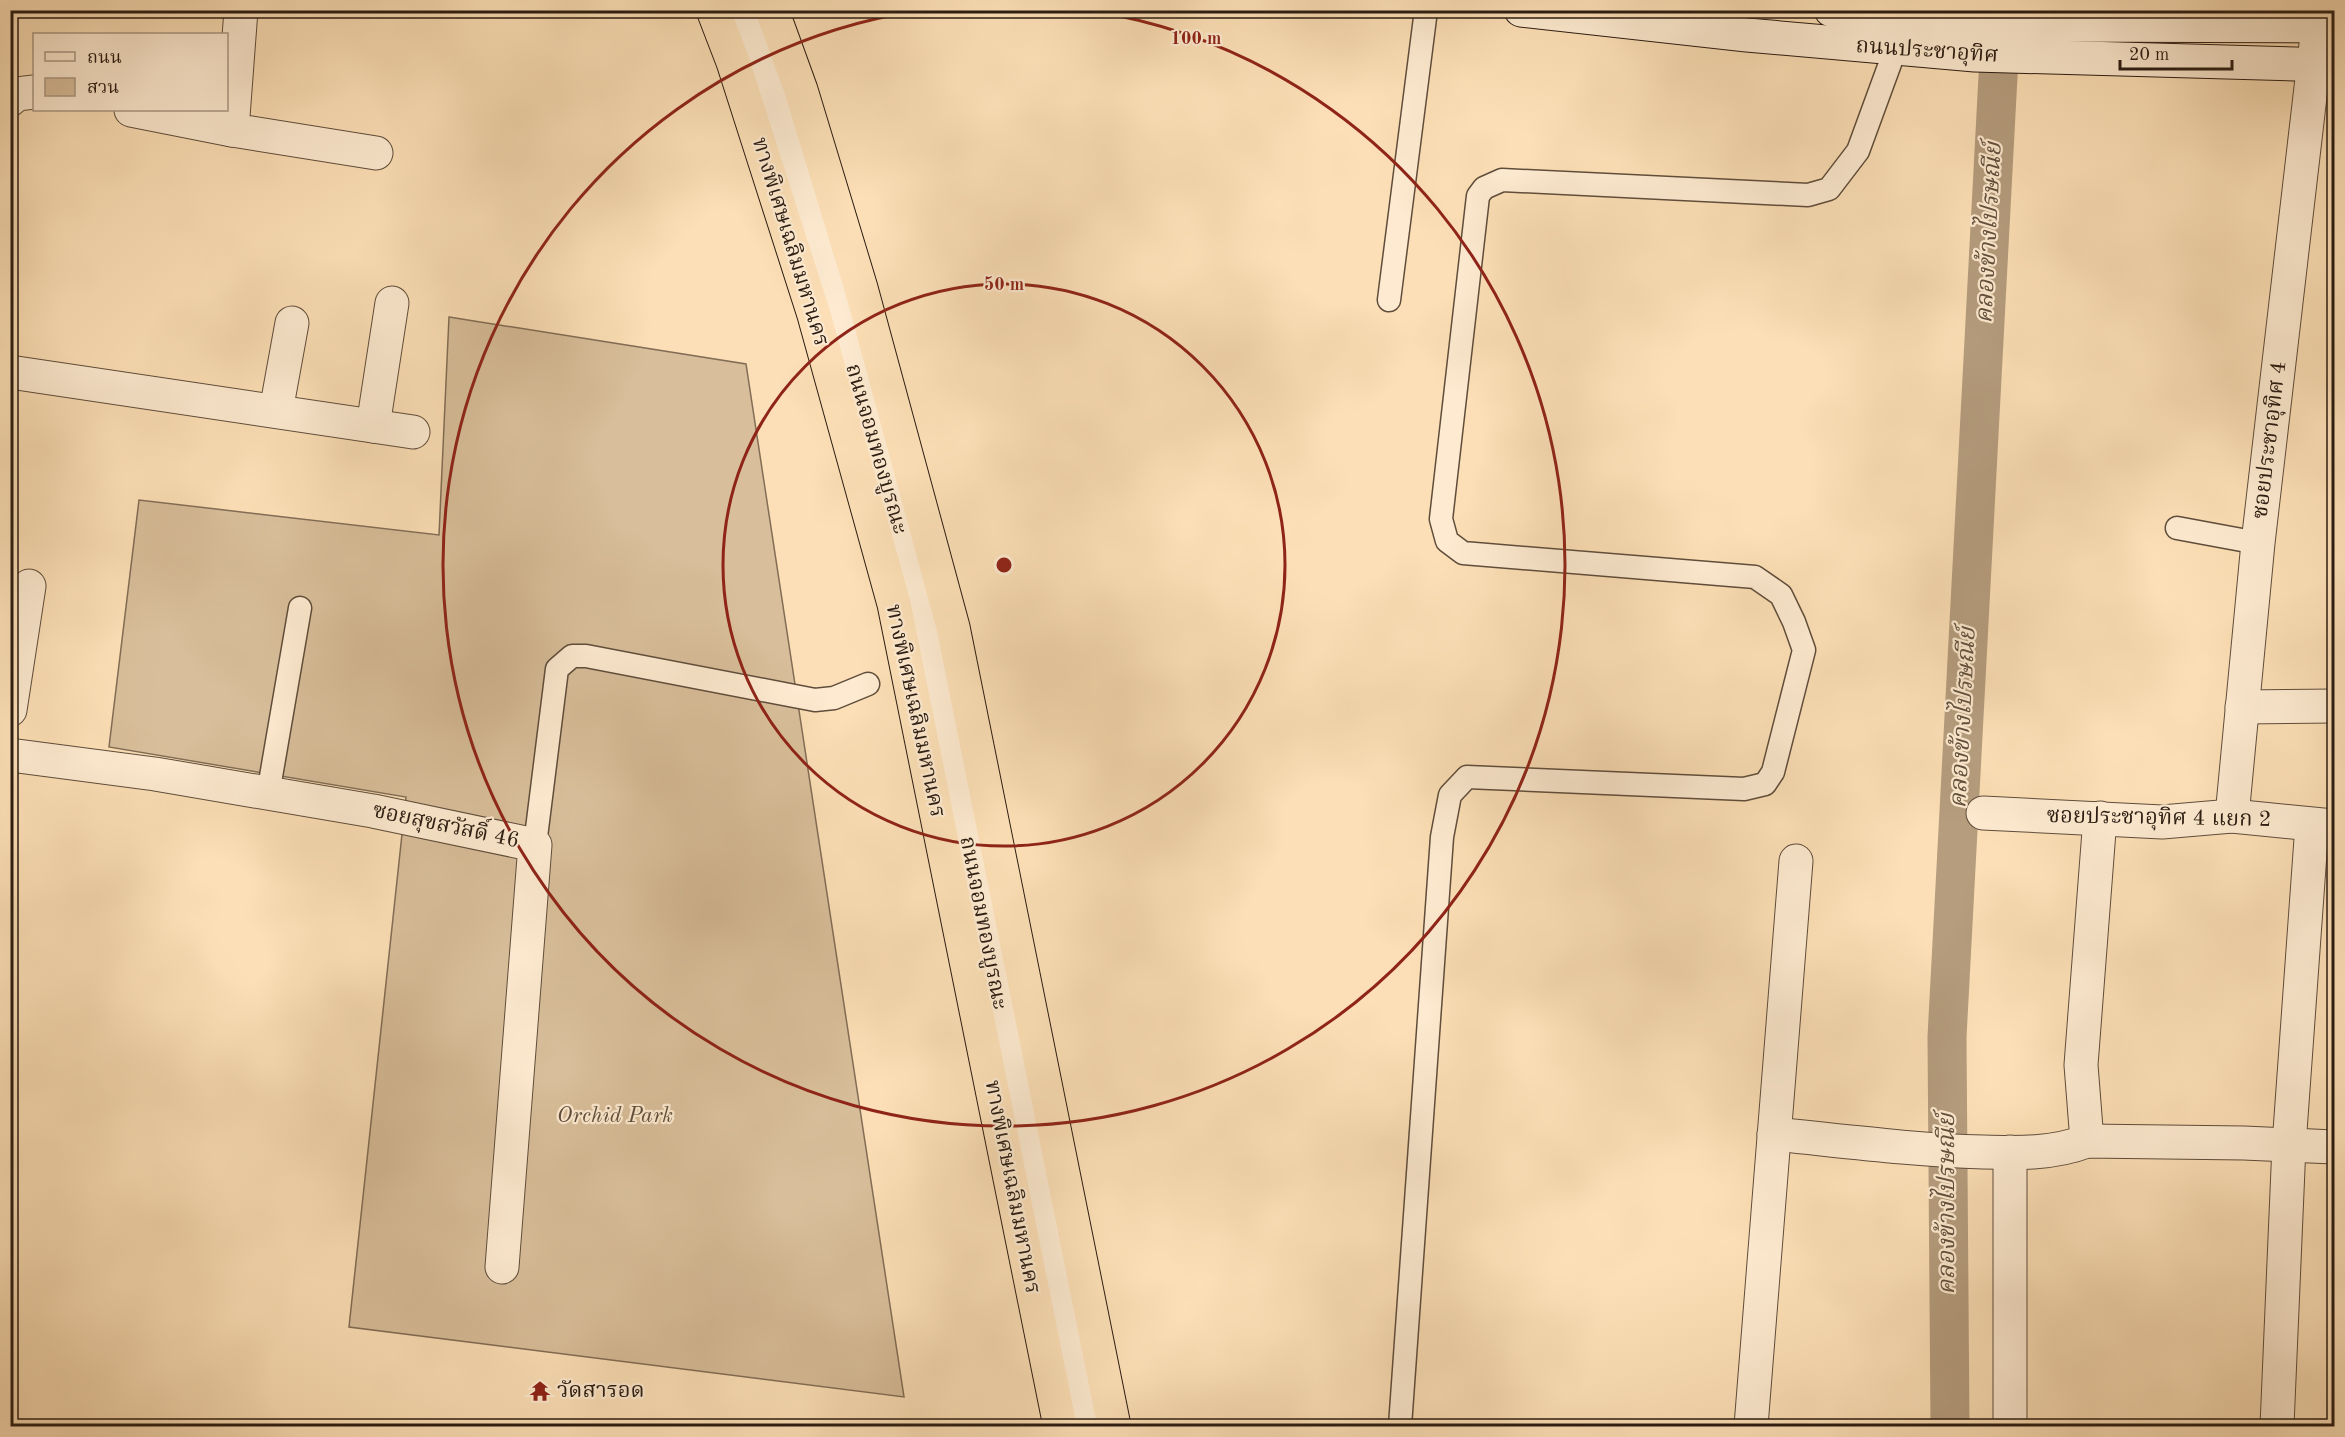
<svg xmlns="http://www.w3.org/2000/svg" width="2345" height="1437" font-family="'Old Standard TT','Noto Serif Thai',serif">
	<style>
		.green { fill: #d8be9a; stroke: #826d56; stroke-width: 1.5 }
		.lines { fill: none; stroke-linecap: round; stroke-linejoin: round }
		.canal { stroke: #b59d7e; stroke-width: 39 }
		.service-casing { stroke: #5f4d3b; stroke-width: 25 }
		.minor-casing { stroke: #5f4d3b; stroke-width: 35 }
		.secondary-casing { stroke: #2b1c12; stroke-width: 35 }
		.motorway-casing { stroke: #2b1c12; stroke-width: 35 }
		.service { stroke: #fdead0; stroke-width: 22 }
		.minor { stroke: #fdead0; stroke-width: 33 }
		.secondary { stroke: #fdead0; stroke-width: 33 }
		.motorway { stroke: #fcdfb6; stroke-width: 33 }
		.ring { fill: none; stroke: #8f2418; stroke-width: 3 }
		.labels { text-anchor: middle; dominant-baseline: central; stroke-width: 4.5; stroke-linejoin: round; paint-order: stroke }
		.street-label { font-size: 22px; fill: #2b1c12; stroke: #fdead0 }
		.park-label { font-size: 22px; font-style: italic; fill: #5f4d3b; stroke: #fdead0 }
		.poi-label { font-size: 22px; fill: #2b1c12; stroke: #fdead0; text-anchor: start }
		.water-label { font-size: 24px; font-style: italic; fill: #62503d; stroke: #fdead0 }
		.centre { fill: #8f2418; stroke: #fdead0; stroke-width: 3 }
		.ring-label { font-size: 18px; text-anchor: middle; font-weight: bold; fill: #8f2418; stroke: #fdead0; stroke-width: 4.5; stroke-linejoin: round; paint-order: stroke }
	</style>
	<rect width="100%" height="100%" fill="#fcdfb6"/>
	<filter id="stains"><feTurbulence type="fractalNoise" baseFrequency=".00333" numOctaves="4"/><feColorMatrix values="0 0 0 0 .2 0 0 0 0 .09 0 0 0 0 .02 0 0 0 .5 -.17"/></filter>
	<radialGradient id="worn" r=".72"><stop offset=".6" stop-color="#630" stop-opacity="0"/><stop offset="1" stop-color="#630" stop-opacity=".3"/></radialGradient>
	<path class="green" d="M449,317L746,364L904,1397L349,1327L406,797L109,747L139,500L439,535Z"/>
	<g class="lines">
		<path class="canal" d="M1950,1426L1947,1037L2001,20"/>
		<g class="service-casing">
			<g id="service">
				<path d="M1389,300L1426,10"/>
				<path d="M2177,528L2258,543"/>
				<path d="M268,794L300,608"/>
				<path d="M535,845L557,669L572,656H586L815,700L834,698L868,684"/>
				<path d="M1400,1426L1442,837L1450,795L1467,777L1744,789L1765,784L1773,772L1804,650L1794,622L1781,595L1755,577L1463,553L1447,541L1441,519L1478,196L1484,188L1502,180L1808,195L1829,189L1858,151L1895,50"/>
			</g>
		</g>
		<g class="minor-casing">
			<g id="minor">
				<path d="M241,10L232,130L376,153"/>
				<path d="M741,10L786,138L867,416L912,578L1085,1426"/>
				<path d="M10,100L17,94L34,92"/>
				<path d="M131,110L232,130"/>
				<path d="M10,372L413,432"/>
				<path d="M276,411L292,323"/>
				<path d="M373,426L392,303"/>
				<path d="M2242,707L2334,706"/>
				<path d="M10,710L29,586"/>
				<path d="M10,755L155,774L373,811L535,845L502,1267"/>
				<path d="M1983,813L2162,822L2232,816L2333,826"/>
				<path d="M2232,816L2258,543L2320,10"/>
				<path d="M1774,1134C1844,1141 1913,1150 1983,1152C2019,1153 2053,1154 2087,1141L2244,1143L2334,1147"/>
				<path d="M2087,1141L2081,1065L2100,818"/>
				<path d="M2010,1152V1426"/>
				<path d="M1751,1426L1796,861"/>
				<path d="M2277,1426L2289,1145L2312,825"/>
			</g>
		</g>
		<g class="secondary-casing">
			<g id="secondary">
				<path d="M1521,10L1747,35L1975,55L2334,65"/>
				<path d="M1831,10L1975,23L2028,25L2334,26"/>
			</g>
		</g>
		<g class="motorway-casing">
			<g id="motorway">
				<path d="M713,10L733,62L814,315L894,604L1060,1426"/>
				<path d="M772,10L801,90L861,288L953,627L1114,1426"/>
			</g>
		</g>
		<use href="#service" class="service"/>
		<use href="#minor" class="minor"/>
		<use href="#secondary" class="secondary"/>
		<use href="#motorway" class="motorway"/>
	</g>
	<g class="ring">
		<circle cx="1004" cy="565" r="281"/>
		<path d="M1092 11A561 561 0 1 1 916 11"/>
	</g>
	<defs>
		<g id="temple-bare" transform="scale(1.62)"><path d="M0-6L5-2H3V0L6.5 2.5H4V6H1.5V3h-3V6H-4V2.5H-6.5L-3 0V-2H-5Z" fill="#8f2418" stroke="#fdead0" stroke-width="2.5" paint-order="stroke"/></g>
	</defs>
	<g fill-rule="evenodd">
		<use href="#temple-bare" x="540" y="1391"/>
	</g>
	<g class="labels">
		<g class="street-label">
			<text transform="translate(1927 51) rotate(4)">ถนนประชาอุทิศ</text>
			<text transform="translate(790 242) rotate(73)">ทางพิเศษเฉลิมมหานคร</text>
			<text transform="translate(2270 440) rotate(-83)">ซอยประชาอุทิศ 4</text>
			<text transform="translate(876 449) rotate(74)">ถนนจอมทองบูรณะ</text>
			<text transform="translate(915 711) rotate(78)">ทางพิเศษเฉลิมมหานคร</text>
			<text transform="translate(2159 818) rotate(1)">ซอยประชาอุทิศ 4 แยก 2</text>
			<text transform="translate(446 826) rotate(12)">ซอยสุขสวัสดิ์ 46</text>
			<text transform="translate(983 923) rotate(79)">ถนนจอมทองบูรณะ</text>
			<text transform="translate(1012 1187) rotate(79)">ทางพิเศษเฉลิมมหานคร</text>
		</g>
		<g class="park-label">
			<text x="615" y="1116">Orchid Park</text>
		</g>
		<g class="poi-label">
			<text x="557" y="1391">วัดสารอด</text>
		</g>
		<g class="water-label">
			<text transform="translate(1990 233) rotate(-87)">คลองข้างไปรษณีย์</text>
			<text transform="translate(1964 718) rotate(-87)">คลองข้างไปรษณีย์</text>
			<text transform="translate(1948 1204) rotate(-90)">คลองข้างไปรษณีย์</text>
		</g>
	</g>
	<circle cx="1004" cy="565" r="9" class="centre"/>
	<g class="ring-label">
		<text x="1196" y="44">100 m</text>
		<text x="1004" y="290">50 m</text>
	</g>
	<rect width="2345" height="1437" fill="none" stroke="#fcdfb6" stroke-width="36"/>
	<rect x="12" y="12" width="2321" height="1413" fill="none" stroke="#2b1c12" stroke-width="3"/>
	<rect x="18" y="18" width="2309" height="1401" fill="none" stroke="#2b1c12" stroke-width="1.5"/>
	<rect x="33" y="33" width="195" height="78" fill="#fdead0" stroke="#a99884" stroke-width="1.5"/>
	<rect x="45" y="52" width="30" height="9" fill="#fdead0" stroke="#a99884" stroke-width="1.5"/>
	<text x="87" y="63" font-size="18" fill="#2b1c12">ถนน</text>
	<rect x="45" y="78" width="30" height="18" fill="#d8be9a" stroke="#a99884" stroke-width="1.5"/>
	<text x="87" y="93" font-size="18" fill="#2b1c12">สวน</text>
	<path d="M2120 60v9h112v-9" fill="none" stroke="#2b1c12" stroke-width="3"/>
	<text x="2129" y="60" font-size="18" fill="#2b1c12" stroke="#fdead0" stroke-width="4.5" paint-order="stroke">20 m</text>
	<rect width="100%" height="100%" filter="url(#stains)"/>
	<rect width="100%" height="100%" fill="url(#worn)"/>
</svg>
